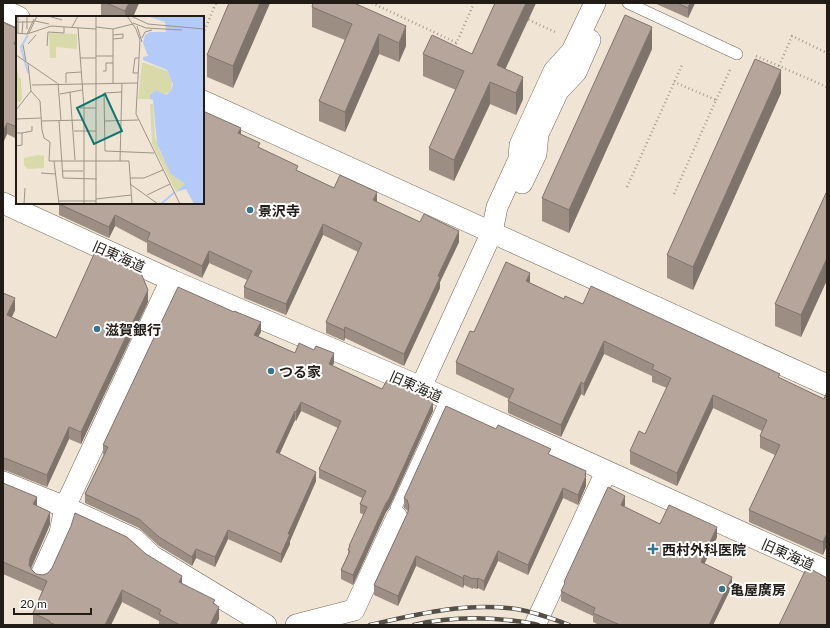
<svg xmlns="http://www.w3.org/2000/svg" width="830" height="628" font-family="Lato,'Noto Sans JP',sans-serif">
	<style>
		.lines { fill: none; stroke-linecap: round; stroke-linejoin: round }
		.service-casing { stroke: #726759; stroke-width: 12 }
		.minor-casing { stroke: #726759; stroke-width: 22 }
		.path { stroke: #a79d91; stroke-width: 2.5; stroke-dasharray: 1 3; stroke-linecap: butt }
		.service { stroke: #fff; stroke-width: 11 }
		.minor { stroke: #fff; stroke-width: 21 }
		.rail-casing { stroke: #564f47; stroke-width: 4.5 }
		.rail { stroke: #fff; stroke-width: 3; stroke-dasharray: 9; stroke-linecap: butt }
		.wall { fill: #9d8e84 }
		.shaded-wall { fill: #7f746c }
		.building { fill: #b6a59a; stroke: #7f746c }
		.poi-dot { fill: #38758c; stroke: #fff; stroke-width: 1.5 }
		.labels { text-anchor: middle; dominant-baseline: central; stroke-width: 4; stroke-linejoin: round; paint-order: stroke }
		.poi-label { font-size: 14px; font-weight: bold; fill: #211c16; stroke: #fff; text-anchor: start }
		.street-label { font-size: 14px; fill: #211c16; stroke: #fff }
		.inset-river { fill: none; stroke: #b4cbfa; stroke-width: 2 }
		.inset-road { fill: none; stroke: #9d9488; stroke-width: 1 }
		.view { fill: #0f766e; fill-opacity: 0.15; stroke: #0f766e; stroke-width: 2 }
		.inset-edge { fill: none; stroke: #211c16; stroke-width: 2 }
	</style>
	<rect width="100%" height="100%" fill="#f0e4d4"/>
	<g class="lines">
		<g class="service-casing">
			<g id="service">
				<path d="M628,3L737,54"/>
				<path d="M397,517L396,508L446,399"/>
			</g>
		</g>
		<g class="minor-casing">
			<g id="minor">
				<path d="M3,10L19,17"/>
				<path d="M203,101L827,385"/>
				<path d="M522,183L536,154L538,134L558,91L576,72L590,40"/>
				<path d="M3,203L171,280L421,387L827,571"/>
				<path d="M421,387L492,232L497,207L519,159L520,145L554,71L572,51L595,3"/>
				<path d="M3,482L65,507L134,539L152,556L266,625"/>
				<path d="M41,575L60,533L65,507L171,280"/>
				<path d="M296,625L354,610L397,517"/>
				<path d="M535,625L606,472"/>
			</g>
		</g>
		<g class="path">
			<path d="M372,3L457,43"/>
			<path d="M525,18L555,32"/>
			<path d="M203,34L216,3"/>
			<path d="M456,44L474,3"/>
			<path d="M756,56L827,87"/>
			<path d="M779,66L792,36L827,53"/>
			<path d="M716,100L730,70"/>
			<path d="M627,187L682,65"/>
			<path d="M674,194L716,100L674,82"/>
		</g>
		<use href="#service" class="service"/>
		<use href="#minor" class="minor"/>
		<g class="rail-casing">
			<g id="rail">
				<path d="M370,625C418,614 466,602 516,609C534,612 551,618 569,625"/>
				<path d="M414,625C448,617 483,617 516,621C523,622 531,623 538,625"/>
			</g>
		</g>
		<use href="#rail" class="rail"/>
	</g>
	<g class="wall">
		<path d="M101,3H139L133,17H101Z"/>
		<path d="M270,3L233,88L207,77V55Z"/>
		<path d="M313,3L406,46L399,62L379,54L345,132L319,121V101L345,40L312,27V7Z"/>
		<path d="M536,3L505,69L523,99L516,115L490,104L454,181L429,170V148L456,90L423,76V54H472Z"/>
		<path d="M654,3H695L688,18Z"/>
		<path d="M3,22L17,29V139L7,134L3,143Z"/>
		<path d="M652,49L569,233L542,221V198Z"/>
		<path d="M781,93L693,290L667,278V255Z"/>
		<path d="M241,134L260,148L298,171L334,188L377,202L459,242L440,282V288L404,366L345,338L344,341L326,333V322L358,252L323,235L286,315L244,298V287L247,280L209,263L202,278L147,252V243L115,226L109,238L59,215V204Z"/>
		<path d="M827,191V280L801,337L775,326V304Z"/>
		<path d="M530,283L564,299L583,304L780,378L824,399L827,392V545L823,555L749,522V510L775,455L760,448V436L762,431L713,408L677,486L630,464V451L645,434L667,388L652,382V376L604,354L584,396L581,394L561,437L508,413V401L509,399L456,374V362L474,332Z"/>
		<path d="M3,293L15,310L12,317L56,338L148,302L81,444L69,439L47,487L7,471L3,470Z"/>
		<path d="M261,332L258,336L295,353L334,363L332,366L382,389L433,411L389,508L386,512L353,585L341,579V570L348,554L349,546L364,515L360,513V504L362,498L319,478V469L338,428L301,411L296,421L295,420L279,454L316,481L290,541V544L281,563L228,539L215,567L196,558L192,566L159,546L139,528L85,503V494L104,455L103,454V445Z"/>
		<path d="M551,455L586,471V486L578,505L563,498L528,575L498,561L484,591L478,588L477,589L473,588V589L464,585L463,588L416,566L398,606L374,595V585L408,512L407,510L404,508V498Z"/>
		<path d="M3,483L37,506L50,524L48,529L31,569L36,574L43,575L146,554L182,584L215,604L219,619L216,625H159V621L122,602L111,625H33V613L42,591L3,574Z"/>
		<path d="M625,505L624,507L660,524L717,537L704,564L732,586L713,625H599L593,622V616L561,601V591L564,585V582Z"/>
	</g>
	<g class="shaded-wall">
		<path d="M129,3H139L133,17H125V11Z"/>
		<path d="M260,3H270L233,88V66Z"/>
		<path d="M526,3H536L498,85L497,65Z"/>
		<path d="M690,3H695L688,18V8Z"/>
		<path d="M406,26V46L399,62V43Z"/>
		<path d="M652,27V49L569,233V210Z"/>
		<path d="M379,34V54L345,132V112Z"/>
		<path d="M17,38V49L14,44Z"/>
		<path d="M781,70V93L693,290V267Z"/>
		<path d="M523,77V99L516,115V93Z"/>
		<path d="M490,82V104L454,181V160Z"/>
		<path d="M7,123V134L3,143V132Z"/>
		<path d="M241,128V139L238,133Z"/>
		<path d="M377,192V204L373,200Z"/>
		<path d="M115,215V226L109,238V227Z"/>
		<path d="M323,224V235L286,315V304Z"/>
		<path d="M459,231V242L440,282V288L404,366V354L438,276Z"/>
		<path d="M209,251V263L202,278V266Z"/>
		<path d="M827,258V280L801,337V315Z"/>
		<path d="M530,273V286L526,281Z"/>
		<path d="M148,290V302L81,444V432Z"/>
		<path d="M15,298V310L7,327V315Z"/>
		<path d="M261,322V332L254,344V335Z"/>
		<path d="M345,327V338L344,341V330Z"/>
		<path d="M604,341V354L584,396V384Z"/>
		<path d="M334,353V363L329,374V364Z"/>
		<path d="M581,382V394L561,437V425Z"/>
		<path d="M713,395V408L677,486V473Z"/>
		<path d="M301,402V411L296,421V412Z"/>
		<path d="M433,402V411L389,508L386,512L353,585V575Z"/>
		<path d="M295,411V420L276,462V452Z"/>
		<path d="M69,427V439L47,487V475Z"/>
		<path d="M586,471V486L578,505V495Z"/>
		<path d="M316,472V481L290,541V544L281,563V554L288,534Z"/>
		<path d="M563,488V498L528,575V565Z"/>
		<path d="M625,496V505L621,515V505Z"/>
		<path d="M37,497V509L33,504Z"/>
		<path d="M50,512V524L48,529L30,570L29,565L30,558Z"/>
		<path d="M717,527V537L701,571V562Z"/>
		<path d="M228,530V539L215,567V557Z"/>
		<path d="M827,533V545L823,555V542Z"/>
		<path d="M196,549V558L192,566V557Z"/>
		<path d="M498,551V561L484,591V581Z"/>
		<path d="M416,556V566L398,606V596Z"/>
		<path d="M464,575V585L463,588V578Z"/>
		<path d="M182,576V588L179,582Z"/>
		<path d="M732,577V586L713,625H709Z"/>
		<path d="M478,578V588L477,589V579Z"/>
		<path d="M122,590V602L111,625H105Z"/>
		<path d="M219,607V619L216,625H210Z"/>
	</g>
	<g class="building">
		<path d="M106,3H129L125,11Z"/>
		<path d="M229,3H260L233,66L207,55Z"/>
		<path d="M313,3H354L406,26L399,43L379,34L345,112L319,101L352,24L312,7Z"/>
		<path d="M495,3H526L497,65L523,77L516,93L490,82L454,160L429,148L464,71L423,54L432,35L472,54Z"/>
		<path d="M677,3H690L688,8Z"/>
		<path d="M625,15L652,27L569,210L542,198Z"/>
		<path d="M3,22L17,29V38L14,44L17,45V127L7,123L3,132Z"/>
		<path d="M755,59L781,70L693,267L667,255Z"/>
		<path d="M203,111L241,128L238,133L260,143L258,147L298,166L296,170L334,188L340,175L377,192L373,200L420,222L424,214L459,231L438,276L440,277L404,354L345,327L344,330L326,322L362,243L323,224L286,304L244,287L252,271L209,251L202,266L147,240L150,233L115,215L109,227L59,204V203H203Z"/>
		<path d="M827,191V258L801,315L775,304Z"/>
		<path d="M95,252L141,273L148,290L81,432L69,427L47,475L7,459L3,458V293L15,298L7,315L56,338Z"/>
		<path d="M506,262L530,273L526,281L564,299L565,296L583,304L591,286L780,374L778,377L824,399L827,392V533L823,542L749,510L780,445L760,436L767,420L713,395L677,473L630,451L639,431L645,434L671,378L652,369L654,365L604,341L584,384L581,382L561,425L508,401L514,389L456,362L470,331L474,332Z"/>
		<path d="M178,287L234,312V311L261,322L254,335L295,353L299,343L314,350L316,346L334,353L329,364L382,389L387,380L433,402L389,499L386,503L353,575L341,570L350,551L348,550L350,546H349L367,507L360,504L366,491L319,469L341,421L301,402L296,412L295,411L276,452L316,472L288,534H290L281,554L228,530L215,557L196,549L192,557L159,537L139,519L85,494L108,447L103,445Z"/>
		<path d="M446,406L496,429L498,425L551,449L548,454L586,471L585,475L586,476L578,495L563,488L528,565L498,551L484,581L478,578L477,579L473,578V579L464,575L463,578L416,556L398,596L374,585L408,512L409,506L407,500L404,498Z"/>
		<path d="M3,483L37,497L33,504L50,512L48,517L30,558L29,565L32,570L36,574L43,575L48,573L52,568L71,526L75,513L127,537L146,554L182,576L179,582L215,600L213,603L219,607L210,625H180L159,614L161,610L122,590L105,625H56L49,622L50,621L33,613L47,581L3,562Z"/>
		<path d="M608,487L625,496L621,505L660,524L669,505L717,527L701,562L732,577L709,625H710H620L593,613L595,608L561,591L565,583L564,582Z"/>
		<path d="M807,567L827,578V623L826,625H779Z"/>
	</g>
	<g class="poi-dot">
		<circle cx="250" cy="210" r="4"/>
		<circle cx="97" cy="329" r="4"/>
		<circle cx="271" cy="371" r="4"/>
		<path d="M651 543h4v4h4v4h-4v4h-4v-4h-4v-4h4z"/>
		<circle cx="722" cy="589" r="4"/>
	</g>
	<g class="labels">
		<g class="poi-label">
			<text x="258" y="210">景沢寺</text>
			<text x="105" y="329">滋賀銀行</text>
			<text x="279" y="371">つる家</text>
			<text x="662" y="549">西村外科医院</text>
			<text x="730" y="589">亀屋廣房</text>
		</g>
		<g class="street-label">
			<text transform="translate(119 256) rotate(24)">旧東海道</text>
			<text transform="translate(416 386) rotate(24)">旧東海道</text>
			<text transform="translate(788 554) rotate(24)">旧東海道</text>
		</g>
	</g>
	<g transform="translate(16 16)">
		<rect width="188" height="188" fill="#f0e4d4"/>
		<path d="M33,17L61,18V33L40,31V42H34ZM126,46L151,55L156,65L155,75L148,79L140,74L134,79V83H122ZM0,49L3,62H5L6,83L4,86H0ZM134,88H137L139,121L144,136L159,161L169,168L160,176L136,128ZM22,139L28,140V152L12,153L8,149V142Z" fill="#d8daaa"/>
		<path d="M131,0H188V188H178L170,173L160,176L169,168L155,158L141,128L137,84L134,83V79L140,74L150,79L155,75L157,68L151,54L127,44V41L132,40L127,27L129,19L134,16H150L149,6Z" fill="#b4cbfa"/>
		<path class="inset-river" d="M12,19L5,31L12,57M145,188L159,176"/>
		<path class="inset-road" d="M32,0L46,4M80,0V188M111,0L120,13L124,24L120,98L164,188M115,0L132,8L188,13M19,5L33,8M0,6H18M117,7L130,12L166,14M121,10L126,26M56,11L62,0M80,11L97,13L117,8M62,12L68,92V188M11,13V0M97,13V67M0,17L11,18L35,10L80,13M2,17V0M13,17L21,0M6,18L7,5M11,18L18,3M97,19L107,18V22L97,23M126,22L129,16L136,14M12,28L20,19M7,29L10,45M31,30L32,16L48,17V11M0,39L41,67M80,40H97M64,42H80M87,55H90V47H97M122,57H117L119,42H123M42,67L45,105M50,67V57L65,56M16,69L121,67M15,75L24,85L26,114L28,122L34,126L33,145H113L116,188M54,76L59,144M106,76L88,77L89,135L138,137M44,78L66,74M64,92H80M0,94L15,75L12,47M0,103L25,102M26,105L67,104M43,105L47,162L81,163M89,105L122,104M58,115H80M0,117H6V129L0,130M6,117L16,115V110M38,145L43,188M104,145L106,67M46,155H67M25,157L39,158M114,162H128L147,154M114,168L142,188M131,179L154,168M80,183L115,179M43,185H80M8,188L9,172"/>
		<path class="view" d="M89,78L106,115L78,128L61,92Z"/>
		<rect width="188" height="188" class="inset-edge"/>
	</g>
	<rect width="830" height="628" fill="none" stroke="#211c16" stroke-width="8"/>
	<path d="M14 608v6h77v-6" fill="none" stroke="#211c16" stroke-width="2"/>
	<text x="20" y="608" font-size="12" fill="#211c16" stroke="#ffffff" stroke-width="3" paint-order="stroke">20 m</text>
</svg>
